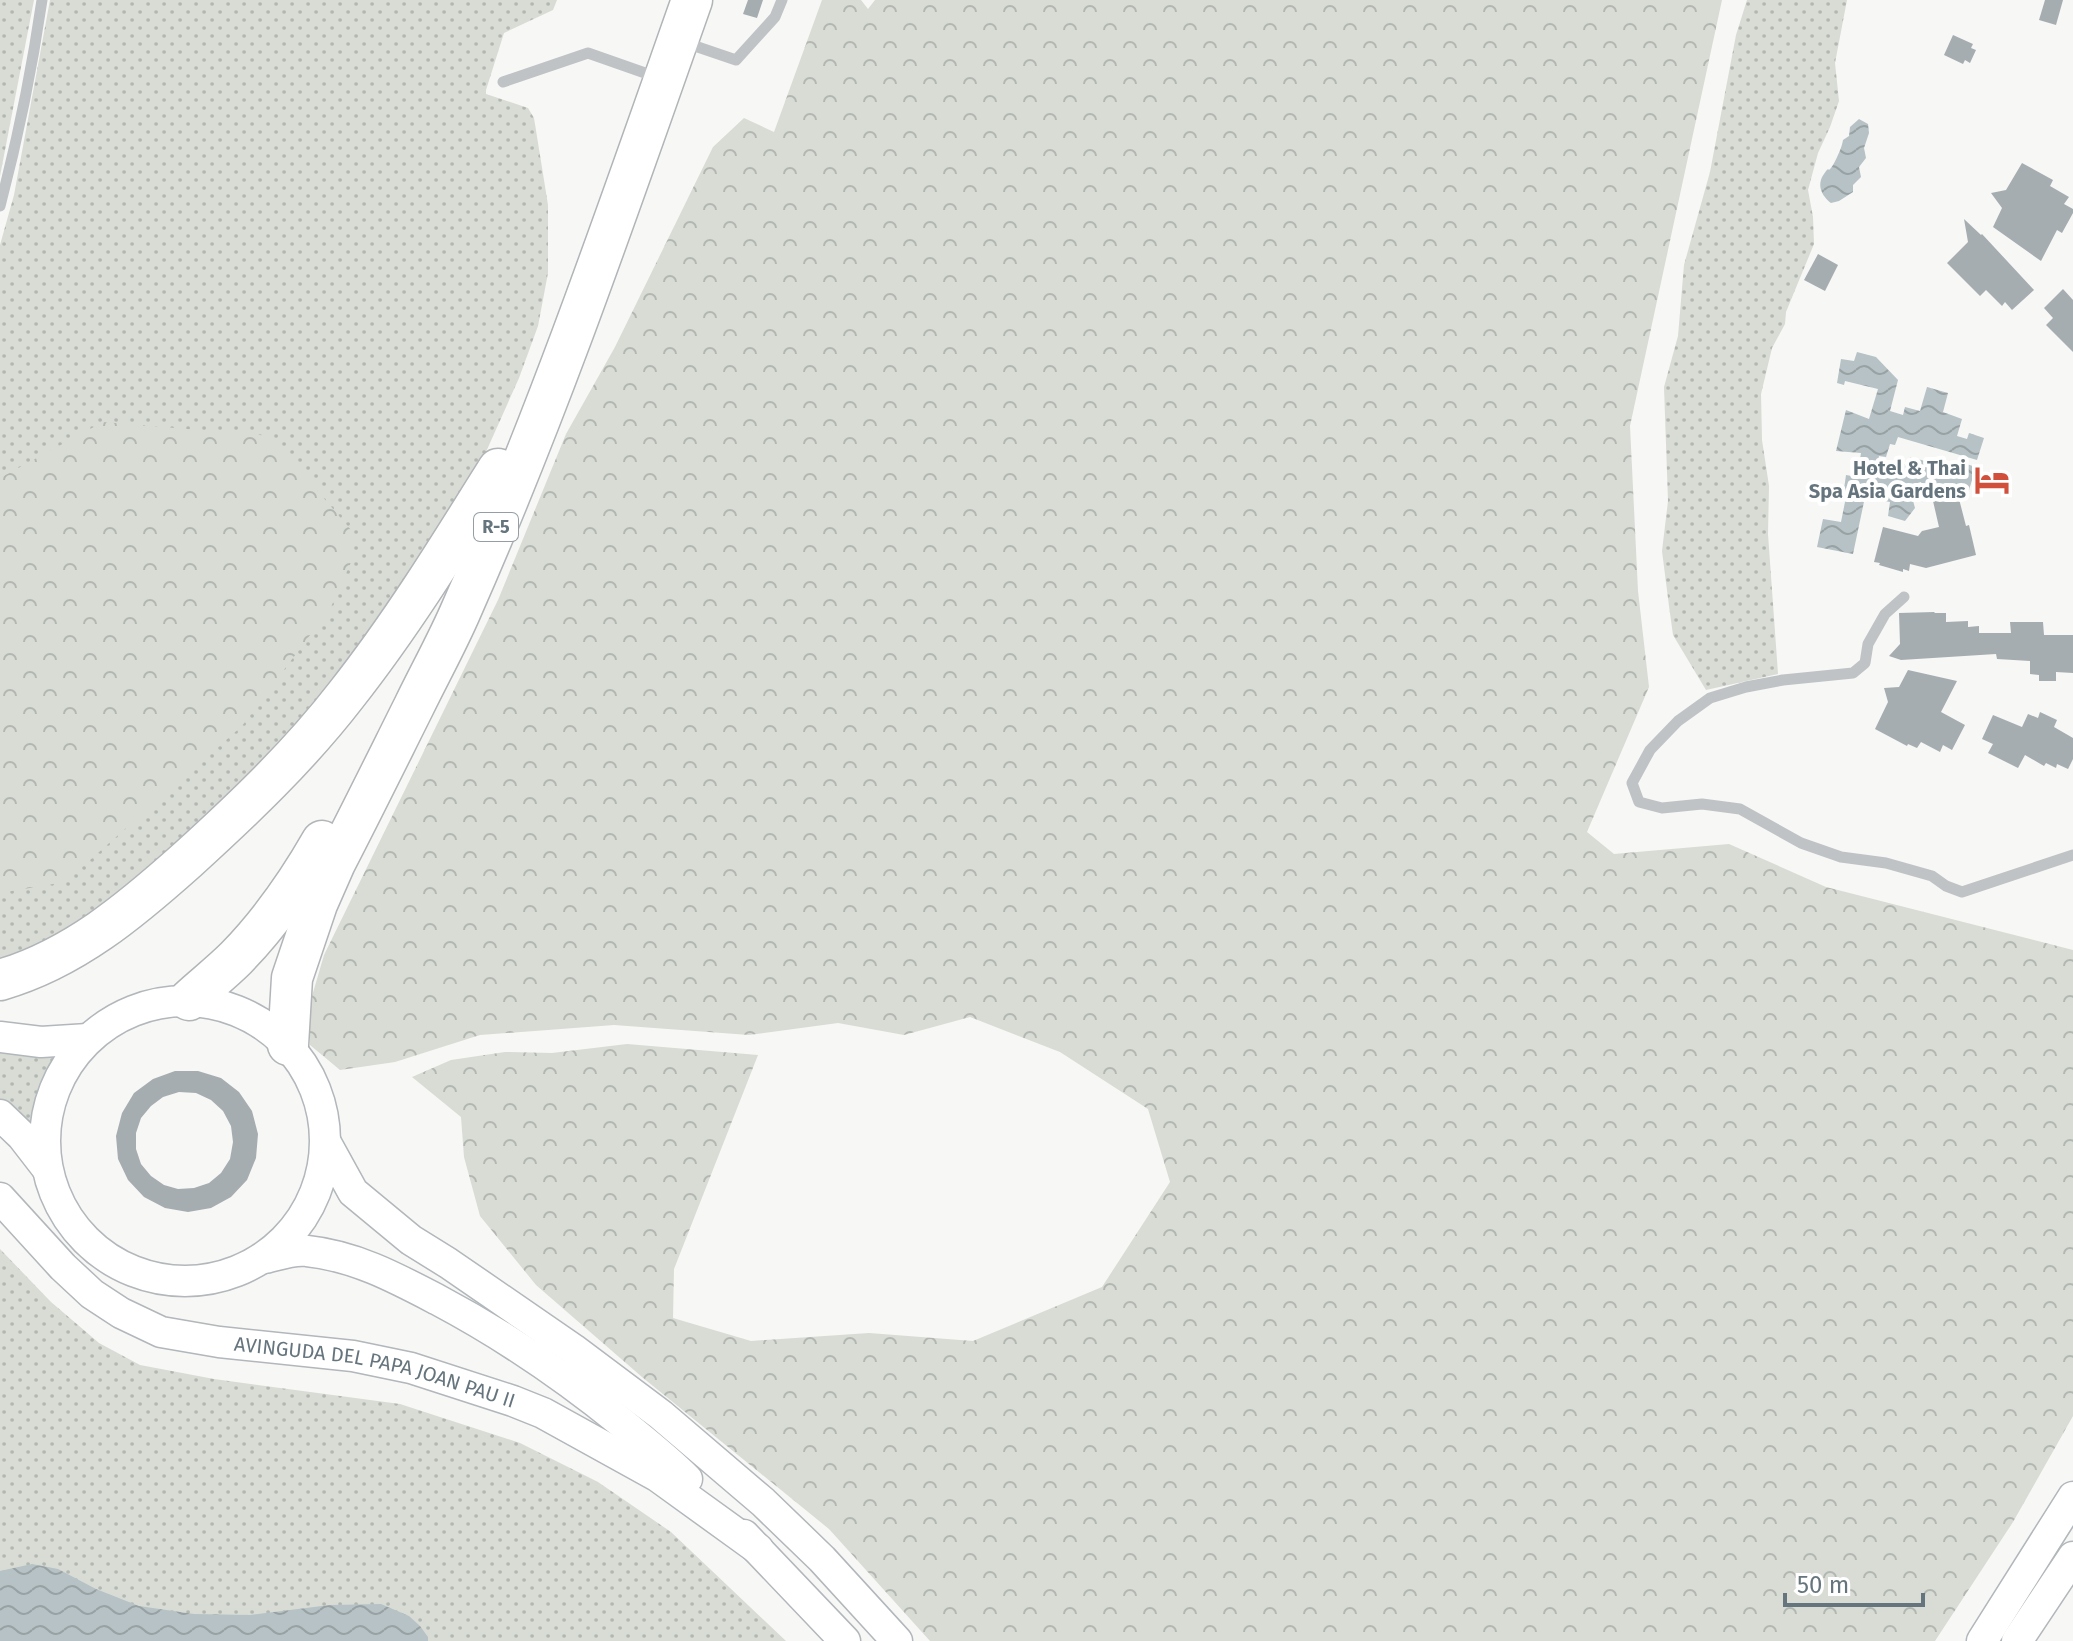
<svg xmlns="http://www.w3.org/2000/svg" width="2073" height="1641" font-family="'Fira Sans',sans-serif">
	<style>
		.grass { fill: url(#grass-dots) }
		.forest { fill: url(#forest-crowns) }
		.water { fill: url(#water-waves) }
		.building { fill: #a5adb1; fill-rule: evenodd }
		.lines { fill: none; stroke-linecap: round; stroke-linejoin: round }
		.secondary-casing { stroke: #b2b7bb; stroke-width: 33 }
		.highway-casing { stroke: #b1b5b8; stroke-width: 43 }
		.lane { stroke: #bfc3c6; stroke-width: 11 }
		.secondary { stroke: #fff; stroke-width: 30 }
		.highway { stroke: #fff; stroke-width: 40 }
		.labels { text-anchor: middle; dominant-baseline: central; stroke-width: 8; stroke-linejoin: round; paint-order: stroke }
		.shield { fill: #fff; stroke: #949ea4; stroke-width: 2 }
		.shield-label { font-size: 18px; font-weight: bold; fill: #66757d }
		.poi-label { font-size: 20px; font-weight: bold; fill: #66757d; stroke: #fff; text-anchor: end }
		.street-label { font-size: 20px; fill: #66757d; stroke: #fff }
	</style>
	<defs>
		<pattern id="grass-dots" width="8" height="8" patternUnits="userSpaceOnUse" patternTransform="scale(2)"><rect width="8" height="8" fill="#d8dcd5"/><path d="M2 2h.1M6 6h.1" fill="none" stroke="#b3b7b2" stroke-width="1.8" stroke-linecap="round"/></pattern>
		<pattern id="forest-crowns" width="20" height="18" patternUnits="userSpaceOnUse" patternTransform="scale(2)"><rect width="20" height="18" fill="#d8dcd5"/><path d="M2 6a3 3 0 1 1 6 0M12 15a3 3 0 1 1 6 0" fill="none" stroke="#b3b7b2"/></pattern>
		<pattern id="water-waves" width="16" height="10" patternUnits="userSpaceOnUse" patternTransform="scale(2)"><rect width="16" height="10" fill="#b6c2c5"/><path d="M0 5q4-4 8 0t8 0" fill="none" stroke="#98a2a5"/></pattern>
	</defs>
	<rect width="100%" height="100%" fill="#f7f7f5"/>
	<g class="grass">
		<path d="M0,0H34L0,176Z"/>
		<path d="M50,0H557L553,10L504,33L486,90V94L528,108L534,118L548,205V273L538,326L519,378L481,463L446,529L264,776L74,937L0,968V245L14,195Z"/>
		<path d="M1747,0H1847L1835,63L1839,101L1830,127L1818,153L1808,190L1813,217L1814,244L1786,312L1785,324L1772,348L1761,394L1762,440L1769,486L1768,534L1778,674L1706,690L1673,635L1669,606L1662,551L1668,501L1664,387L1678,336L1684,265L1710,172L1736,35Z"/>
		<path d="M0,1046L61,1054C38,1086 34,1091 32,1130L0,1101Z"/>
		<path d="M0,1249L51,1302L99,1343L140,1365L214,1379L400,1404L520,1443L598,1482L671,1532L786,1641H0Z"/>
	</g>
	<g class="forest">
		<path d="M822,0H861L868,9L875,0H1722L1630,426L1638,591L1649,687L1587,832L1614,854L1729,844L1826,887L2073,950V1416L2013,1522L1935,1641H930L829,1529L642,1377L536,1285L480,1216L464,1157L461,1117L412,1077L451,1060L505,1052L552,1053L627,1044L758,1055L674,1269L673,1318L751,1341L869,1333L973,1341L1102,1287L1170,1182L1148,1109L1060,1052L970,1017L904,1035L838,1023L749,1035L614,1025L480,1035L395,1062L340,1070L310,1045V1003L324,955L498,600L566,434L615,347L713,147L744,118L774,132Z"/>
		<path d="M103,422L271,436L351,530L352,560L331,607L242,726L65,882L0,893V478Z"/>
	</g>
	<g class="water">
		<path d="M1859,119L1868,124L1869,133L1864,148L1866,158L1859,167L1861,177L1853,185V192L1839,201L1831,203C1822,196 1816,185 1824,174C1831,163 1826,176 1833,165C1837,158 1842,147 1843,140L1849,136L1850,127Z"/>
		<path d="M1857,352L1876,357L1898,380L1890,411L1903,415L1905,407L1920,411L1927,387L1948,393L1943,412L1962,419L1957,436L1967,439L1969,433L1984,438L1977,460L1898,437L1895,445L1890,444L1886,457L1879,456L1877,465L1892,470L1894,461L1908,465L1910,457L1940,465L1939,470L1948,473L1951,466L1958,468L1960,462L1976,467L1969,490L1953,487L1933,491L1932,489L1924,491L1921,482L1904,487L1907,498L1912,497L1915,508L1905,521L1888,516L1890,502L1865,497L1853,554L1817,547L1823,519L1841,522L1846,497L1843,496L1846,475L1857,477L1861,453L1836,451L1846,410L1869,419L1878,389L1845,381L1844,385L1837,383L1841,359L1854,361Z"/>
		<path d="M32,1564L58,1569L96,1589L139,1606L194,1614L250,1615L330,1605L381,1604L409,1616L420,1626L428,1637V1641H0V1571Z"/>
	</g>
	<g class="building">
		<path d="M748,0H763L757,18L743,14Z"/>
		<path d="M2045,0H2063L2056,25L2039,20Z"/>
		<path d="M1953,35L1973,44L1971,48L1976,50L1970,63L1965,60L1963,64L1944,55Z"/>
		<path d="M2022,163L2053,180L2050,186L2069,197L2064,204L2073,209V213L2062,233L2057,230L2041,261L1993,227L2002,208L1991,193L2006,190Z"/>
		<path d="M1964,219L1981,235L1982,234L2034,290L2012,310L2005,302L2002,306L1986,290L1980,296L1947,263L1968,242Z"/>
		<path d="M1818,254L1838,265L1825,291L1804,280Z"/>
		<path d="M2063,289L2073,300V352L2046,325L2053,318L2044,308Z"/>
		<path d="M1958,495L1966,526L1969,525L1976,555L1926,568L1910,564L1909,571L1903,569V572L1879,565L1880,563L1874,562L1883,527L1918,536L1922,531L1939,527L1933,501Z"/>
		<path d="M1934,612L1935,613H1946V622L1968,621V627L1979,626V633H2011L2010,622H2043L2044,635H2073V673L2056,672V681H2039V675L2030,674V661L1997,659L1996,654L1901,660L1889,656L1900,644L1899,613Z"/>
		<path d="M1908,670L1957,681L1941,712L1965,725L1952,750L1943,745L1940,752L1921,742L1917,748L1908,744L1907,746L1875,729L1888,702L1884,688L1899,687Z"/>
		<path d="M2040,712L2057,720L2054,727L2073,738V759L2068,769L2057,764L2056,768L2046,763L2044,766L2025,755L2018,768L1988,753L1993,744L1982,739L1993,715L2022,727L2028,714L2038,718Z"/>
		<path d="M175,1071H198L221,1078L239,1092L252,1111L258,1134L256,1158L247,1180L231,1197L211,1208L188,1212L165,1208L144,1197L128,1180L118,1159L116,1136L122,1113L134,1093L153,1079ZM179,1092L196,1093L211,1100L223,1111L231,1126L233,1142L230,1159L221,1173L209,1183L194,1188L178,1189L164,1185L151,1176L141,1164L136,1149V1133L141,1118L151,1106L163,1097Z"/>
	</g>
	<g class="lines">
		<g class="secondary-casing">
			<g id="secondary">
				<circle cx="185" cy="1141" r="140"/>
				<path d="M0,1037L41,1042L88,1039"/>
				<path d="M0,1115L22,1136L46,1167"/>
				<path d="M326,1143L353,1192L411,1240L448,1263L573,1349L661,1415L763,1502L822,1559L897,1641"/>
				<path id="s1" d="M0,1198L63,1267L92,1294L121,1313L161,1332L219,1342L353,1356L411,1368L513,1401L543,1413L657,1476L758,1549"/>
				<path d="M265,1258C278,1255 294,1249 307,1251C355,1256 396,1278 438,1300C504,1335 564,1376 622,1423C644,1441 667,1459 687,1479"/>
				<path d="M744,1535L845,1641"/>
				<path d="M1982,1641L2073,1497"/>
				<path d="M2017,1641L2073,1557"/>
			</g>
		</g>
		<g class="highway-casing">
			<g id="highway">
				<path d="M0,980C73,959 131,910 187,860C243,809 299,756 346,695C402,624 450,546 498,469"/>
				<path d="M189,1000C204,986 221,973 236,958C270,923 298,883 322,841"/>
				<path d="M288,1045L292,978L317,904L335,863C362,811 388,758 414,706C430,673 448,641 462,608C550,409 620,204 692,0"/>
			</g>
		</g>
		<g class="lane">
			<path d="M686,43L736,60L775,17L782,0"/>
			<path d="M503,82L588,53L645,73"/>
			<path d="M0,206C18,138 32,69 42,0"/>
			<path d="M1904,597L1885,614L1868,644L1865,663L1853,673L1783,680L1746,687L1710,698L1678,721L1650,750L1632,783L1639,802L1662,808L1702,804L1740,809L1801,843L1841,857L1886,863L1932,876L1946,886L1962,892L2073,855"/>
		</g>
		<use href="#secondary" class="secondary"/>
		<use href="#highway" class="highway"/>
	</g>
	<defs>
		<g id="hotel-bare" transform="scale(2.76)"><path d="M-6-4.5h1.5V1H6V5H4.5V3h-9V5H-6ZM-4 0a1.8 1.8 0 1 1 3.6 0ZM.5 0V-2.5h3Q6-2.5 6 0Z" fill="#d1503b" stroke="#fff" stroke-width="2.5" paint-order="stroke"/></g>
	</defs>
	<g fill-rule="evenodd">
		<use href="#hotel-bare" x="1992" y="480"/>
	</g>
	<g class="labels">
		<rect class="shield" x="474" y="513" width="44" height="28" rx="6"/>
		<g class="shield-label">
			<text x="496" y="527">R-5</text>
		</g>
		<g class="poi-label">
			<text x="1966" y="468">Hotel &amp; Thai<tspan x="1966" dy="23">Spa Asia Gardens</tspan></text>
		</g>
		<g class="street-label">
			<text stroke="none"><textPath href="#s1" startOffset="430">AVINGUDA DEL PAPA JOAN PAU II</textPath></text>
		</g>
	</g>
	<path d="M1785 1593v12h138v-12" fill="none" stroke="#66757d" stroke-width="4"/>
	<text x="1797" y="1593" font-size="24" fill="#66757d" stroke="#ffffff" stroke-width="6" paint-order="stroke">50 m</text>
</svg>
